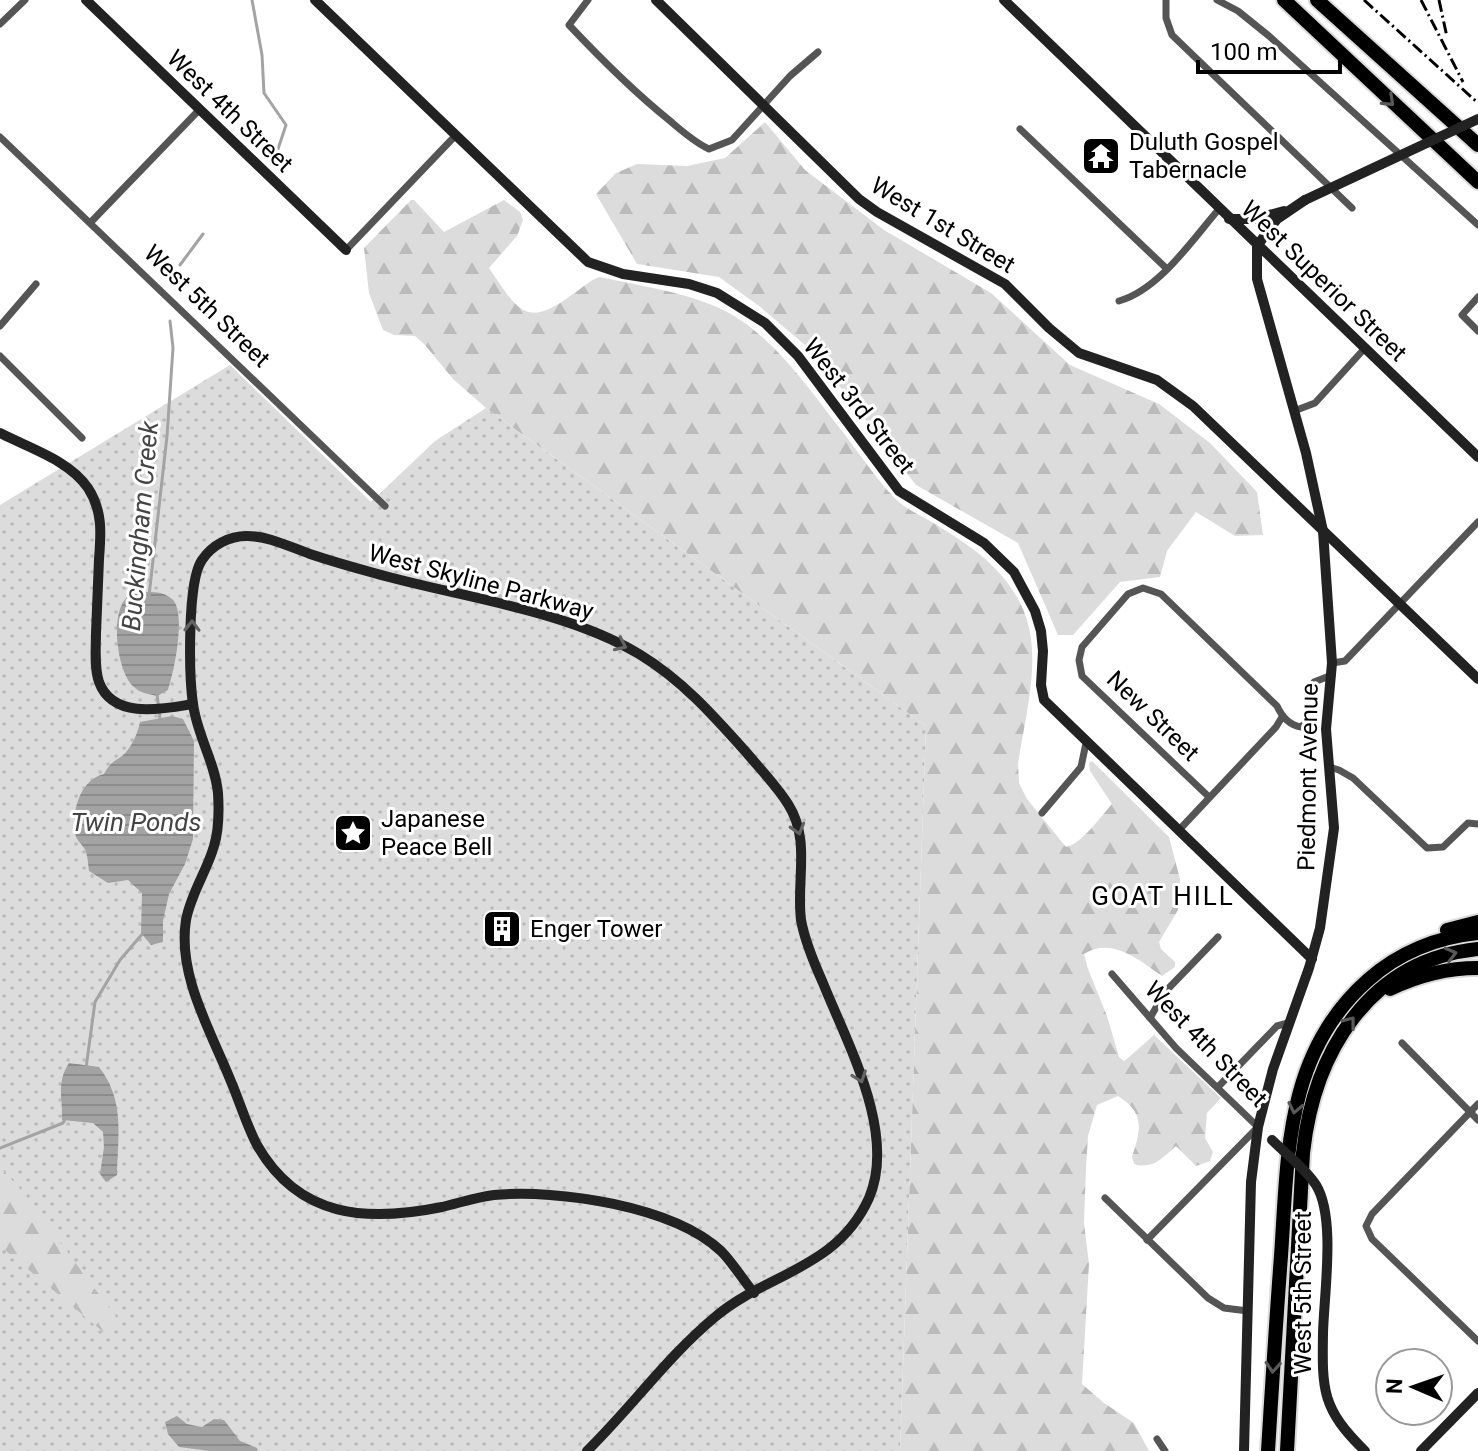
<svg xmlns="http://www.w3.org/2000/svg" width="1478" height="1451" font-family="Roboto,sans-serif">
	<style>
		.grass { fill: url(#grass-dots) }
		.forest { fill: url(#forest-firs) }
		.water { fill: url(#water-rules) }
		.lines { fill: none; stroke-linecap: round; stroke-linejoin: round }
		.stream { stroke: #a3a3a3; stroke-width: 3 }
		.highway-casing { stroke: #dbdbdb; stroke-width: 18 }
		.street { stroke: #555; stroke-width: 7 }
		.secondary { stroke: #222; stroke-width: 10 }
		.highway { stroke: #000; stroke-width: 14 }
		.rail { stroke: #000; stroke-width: 3; stroke-dasharray: 12 4 2 4; stroke-linecap: butt }
		.secondary-bridge { stroke: #222; stroke-width: 10 }
		.oneway { stroke: #595959 }
		.oneway2 { stroke: #646464 }
		.labels { text-anchor: middle; dominant-baseline: central; stroke-width: 6; stroke-linejoin: round; paint-order: stroke }
		.street-label { font-size: 24px; fill: #000; stroke: #fff }
		.poi-label { font-size: 24px; fill: #000; stroke: #fff; text-anchor: start }
		.water-label { font-size: 26px; font-style: italic; fill: #444; stroke: #fff }
		.neighbourhood-label { font-size: 26px; letter-spacing: 2px; fill: #000; stroke: #fff }
	</style>
	<defs>
		<pattern id="grass-dots" width="8" height="8" patternUnits="userSpaceOnUse" patternTransform="scale(2)"><rect width="8" height="8" fill="#dcdcdc"/><path d="M2 2h.1M6 6h.1" fill="none" stroke="#bbb" stroke-width="1.8" stroke-linecap="round"/></pattern>
		<pattern id="forest-firs" width="22" height="20" patternUnits="userSpaceOnUse" patternTransform="scale(2)"><rect width="22" height="20" fill="#dcdcdc"/><path d="M5 1l3.5 6h-7zM16 11l3.5 6h-7z" fill="#bbb"/></pattern>
		<pattern id="water-rules" width="6" height="5" patternUnits="userSpaceOnUse" patternTransform="scale(2)"><rect width="6" height="5" fill="#a3a3a3"/><path d="M0 2.5h6" fill="none" stroke="#8b8b8b"/></pattern>
	</defs>
	<rect width="100%" height="100%" fill="#fff"/>
	<path class="grass" d="M230,365L371,502L435,441L486,408L926,726L900,1451H0V505Z"/>
	<g class="forest">
		<path d="M765,122L805,170L884,230L991,293L1070,365L1159,404L1210,443L1257,492L1263,535L1235,536L1196,512L1167,551L1160,577L1120,582L1073,635H1058L1018,543L916,485L812,351L759,306L719,277L637,264L596,194L616,173L637,164L687,166L725,158Z"/>
		<path d="M411,200H414L444,232L504,200L520,212L523,220L517,236L489,268C518,310 525,330 573,294C582,288 590,280 600,277C637,285 677,291 712,305C767,327 803,381 838,426C856,448 879,484 899,502C908,510 920,515 930,521C968,544 1003,566 1022,607C1044,654 1025,715 1018,764L1019,783L1027,799L1066,847C1083,843 1100,817 1112,804L1090,771L1089,763L1092,761L1169,837L1180,879L1178,910L1159,942L1161,949L1175,962V967L1162,976C1140,961 1112,936 1084,954L1088,969L1107,1016L1119,1057L1124,1061L1128,1058L1154,1035L1221,1098L1207,1113L1205,1138L1213,1152L1210,1161L1196,1166L1176,1146C1163,1157 1153,1170 1134,1164L1132,1157C1141,1129 1145,1113 1118,1096L1097,1105L1088,1136L1086,1168L1084,1223L1089,1264L1082,1384L1104,1403L1134,1423L1149,1451H900L926,726L486,408L453,379L425,345L415,336L394,335L383,330L369,293L364,248Z"/>
		<path d="M0,1167L21,1190L122,1325L107,1335L0,1246Z"/>
	</g>
	<g class="water">
		<path d="M142,592C152,592 163,591 172,599C187,612 174,673 168,690L157,696C148,694 140,693 134,687C117,673 108,608 130,595C133,592 138,593 142,592Z"/>
		<path d="M172,716L183,719L194,741L193,839L185,864L169,894L163,921V942L151,945L141,933L142,893L128,880L108,883L89,871C88,865 88,858 86,852C84,846 78,842 76,837C70,814 80,779 104,774C110,763 112,763 122,756C131,749 138,733 140,722Z"/>
		<path d="M69,1063L99,1067C125,1100 118,1136 117,1175L106,1182L100,1174L104,1147L103,1132L93,1123L62,1120C63,1098 56,1083 69,1063Z"/>
		<path d="M177,1416L187,1424L202,1427L214,1419L224,1420L240,1441L257,1448L258,1451H210L179,1447L168,1434L165,1422Z"/>
	</g>
	<g class="lines">
		<g class="stream">
			<path d="M252,0L262,55L264,93L286,125L277,152"/>
			<path d="M180,265L203,234"/>
			<path d="M149,596L167,436L173,348L170,321"/>
			<path d="M157,694L160,718"/>
			<path d="M86,1068L95,1002L120,960L144,932"/>
			<path d="M0,1148L63,1123L65,1119"/>
		</g>
		<g class="highway-casing">
			<g id="highway">
				<path d="M1284,0L1478,182"/>
				<path d="M1317,0L1478,145"/>
				<path d="M1447,930L1478,922"/>
				<path d="M1390,989C1417,976 1448,968 1478,968"/>
				<path d="M1268,1451C1272,1386 1276,1321 1281,1256C1288,1155 1285,1053 1368,980C1398,953 1437,937 1478,933"/>
				<path d="M1287,1451L1303,1153C1314,1052 1369,960 1478,949"/>
			</g>
		</g>
		<g class="street">
			<path d="M588,0L569,25C601,59 633,91 669,120C682,131 694,142 709,149L732,140L790,76L818,52"/>
			<path d="M1166,0V18L1172,35L1352,208"/>
			<path d="M1217,0L1238,11L1269,36L1478,225"/>
			<path d="M0,24L25,0"/>
			<path d="M1020,129L1166,268"/>
			<path d="M0,137L385,506"/>
			<path d="M91,222L200,109"/>
			<path d="M346,250L455,136"/>
			<path d="M1478,297L1462,315L1478,331"/>
			<path d="M1119,301C1159,290 1192,240 1219,209"/>
			<path d="M0,326L36,284"/>
			<path d="M0,356L82,438"/>
			<path d="M1294,411L1315,403L1365,348"/>
			<path d="M1332,663L1345,661L1478,522"/>
			<path d="M1329,767L1339,770L1353,778L1427,848L1443,847L1468,823L1478,824"/>
			<path d="M1208,796L1082,676L1079,660L1082,647L1128,594L1143,588L1161,594L1277,706C1282,717 1289,725 1301,727L1306,722L1314,682L1332,675"/>
			<path d="M1042,813L1081,767L1086,743"/>
			<path d="M1179,830L1276,727L1282,717"/>
			<path d="M1112,974L1176,1048L1258,1127L1147,1240"/>
			<path d="M1150,1018L1165,992L1218,937"/>
			<path d="M1402,1043L1478,1120"/>
			<path d="M1218,1087L1277,1026L1288,1023"/>
			<path d="M1478,1104L1372,1214L1366,1226L1372,1239L1478,1341"/>
			<path d="M1105,1198L1208,1298L1224,1308L1248,1311"/>
			<path d="M1157,1439L1165,1451"/>
		</g>
		<g class="secondary">
			<path d="M86,0L346,250"/>
			<path d="M315,0L588,262L623,274L689,284L717,293L765,323L798,356L899,491L984,543L1014,572L1035,611L1041,631L1043,651L1041,685L1044,700L1312,959"/>
			<path d="M656,0L859,199L877,212L1005,284L1049,328L1079,353L1157,380L1193,406L1478,679"/>
			<path d="M1004,0L1478,457"/>
			<path d="M1229,219H1255L1284,211"/>
			<path d="M1257,246L1277,219L1305,200"/>
			<path d="M0,433C29,448 69,460 88,488C103,511 101,534 99,559C98,584 97,609 96,633C96,649 94,667 99,682C113,720 163,709 193,704"/>
			<path d="M1323,1333C1322,1391 1322,1409 1365,1451"/>
			<path d="M587,1451C631,1408 668,1356 715,1317C767,1273 837,1269 869,1198C897,1133 847,1043 823,983C814,963 805,942 801,920C796,880 811,840 788,804C776,785 760,769 746,752C713,715 682,680 639,654C564,609 458,597 374,573C352,567 331,561 310,554C290,547 269,536 247,536C229,536 212,545 202,560C187,581 189,676 193,704C197,735 215,762 218,793C219,809 219,830 214,846C207,871 191,893 186,920C177,976 212,1033 232,1084C240,1103 247,1126 257,1145C299,1219 368,1222 442,1207C459,1203 477,1197 494,1195C558,1189 673,1206 721,1251C733,1263 743,1280 754,1293"/>
			<path d="M1244,1451L1251,1182L1258,1127L1273,1069L1309,968L1320,928L1334,828L1326,729L1332,663L1323,531L1306,453L1257,279V246"/>
			<path d="M1421,1451L1478,1393"/>
		</g>
		<use href="#highway" class="highway"/>
		<g class="rail">
			<path d="M1364,0L1478,103"/>
			<path d="M1421,0L1463,82"/>
			<path d="M1439,0L1447,37"/>
		</g>
		<g class="secondary-bridge">
			<path d="M1305,200L1478,119"/>
			<path d="M1272,1140C1286,1154 1305,1168 1316,1185C1336,1217 1324,1294 1323,1333"/>
		</g>
	</g>
	<defs><path id="oneway-chevron" d="M-2-3.5L2.5 0L-2 3.5" fill="none" stroke-width="1.6" stroke-linecap="round" stroke-linejoin="round" transform="scale(2)"/></defs>
	<g class="oneway">
		<use href="#oneway-chevron" transform="translate(1389 101) rotate(43)"/>
		<use href="#oneway-chevron" transform="translate(1451 954) rotate(-14)"/>
		<use href="#oneway-chevron" transform="translate(1350 1022) rotate(-52)"/>
		<use href="#oneway-chevron" transform="translate(1295 1108) rotate(102)"/>
		<use href="#oneway-chevron" transform="translate(1273 1367) rotate(94)"/>
	</g>
	<g class="oneway2">
		<use href="#oneway-chevron" transform="translate(192 626) rotate(-89)"/>
		<use href="#oneway-chevron" transform="translate(621 645) rotate(25)"/>
		<use href="#oneway-chevron" transform="translate(798 829) rotate(74)"/>
		<use href="#oneway-chevron" transform="translate(860 1077) rotate(71)"/>
	</g>
	<defs>
		<g id="temple-square" transform="scale(2)"><rect x="-9" y="-9" width="18" height="18" rx="4" fill="#000" stroke="#fff"/><path d="M0-6L5-2H3V0L6.5 2.5H4V6H1.5V3h-3V6H-4V2.5H-6.5L-3 0V-2H-5Z" fill="#fff"/></g>
		<g id="sight-square" transform="scale(2)"><rect x="-9" y="-9" width="18" height="18" rx="4" fill="#000" stroke="#fff"/><path d="M0-6L1.8-2.2L6-1.7L2.9 1.2L3.7 5.4L0 3.3L-3.7 5.4L-2.9 1.2L-6-1.7L-1.8-2.2Z" fill="#fff"/></g>
		<g id="building-square" transform="scale(2)"><rect x="-9" y="-9" width="18" height="18" rx="4" fill="#000" stroke="#fff"/><path d="M-4-6H4V6H1V3H-1V6H-4ZM-2.5-4.3h1.7v1.8h-1.7ZM.8-4.3h1.7v1.8H.8ZM-2.5-1h1.7V.8h-1.7ZM.8-1h1.7V.8H.8Z" fill="#fff"/></g>
	</defs>
	<g fill-rule="evenodd">
		<use href="#temple-square" x="1101" y="156"/>
		<use href="#sight-square" x="353" y="833"/>
		<use href="#building-square" x="502" y="929"/>
	</g>
	<g class="labels">
		<g class="street-label">
			<text transform="translate(230 111) rotate(44)">West 4th Street</text>
			<text transform="translate(943 225) rotate(31)">West 1st Street</text>
			<text transform="translate(1324 281) rotate(44)">West Superior Street</text>
			<text transform="translate(207 306) rotate(44)">West 5th Street</text>
			<text transform="translate(859 406) rotate(52)">West 3rd Street</text>
			<text transform="translate(481 582) rotate(15)">West Skyline Parkway</text>
			<text transform="translate(1153 716) rotate(44)">New Street</text>
			<text transform="translate(1308 777) rotate(-89)">Piedmont Avenue</text>
			<text transform="translate(1206 1044) rotate(46)">West 4th Street</text>
			<text transform="translate(1303 1293) rotate(-90)">West 5th Street</text>
		</g>
		<g class="poi-label">
			<text x="1129" y="142">Duluth Gospel<tspan x="1129" dy="28">Tabernacle</tspan></text>
			<text x="381" y="819">Japanese<tspan x="381" dy="28">Peace Bell</tspan></text>
			<text x="530" y="929">Enger Tower</text>
		</g>
		<g class="water-label">
			<text transform="translate(140 526) rotate(-85)">Buckingham Creek</text>
			<text x="136" y="822">Twin Ponds</text>
		</g>
		<g class="neighbourhood-label">
			<text x="1163" y="896">GOAT HILL</text>
		</g>
	</g>
	<g transform="translate(1414 1387) rotate(272)"><circle r="38" fill="#ffffff" stroke="#999999" stroke-width="2"/>
	<path d="M0-6L14 30L0 20L-14 30Z" fill="#000000"/>
	<text y="-12" font-size="22" font-weight="bold" text-anchor="middle" fill="#000000">N</text>
	</g>
	<path d="M1198 60v12h142v-12" fill="none" stroke="#000000" stroke-width="4"/>
	<text x="1210" y="60" font-size="24" fill="#000000" stroke="#ffffff" stroke-width="6" paint-order="stroke">100 m</text>
</svg>
